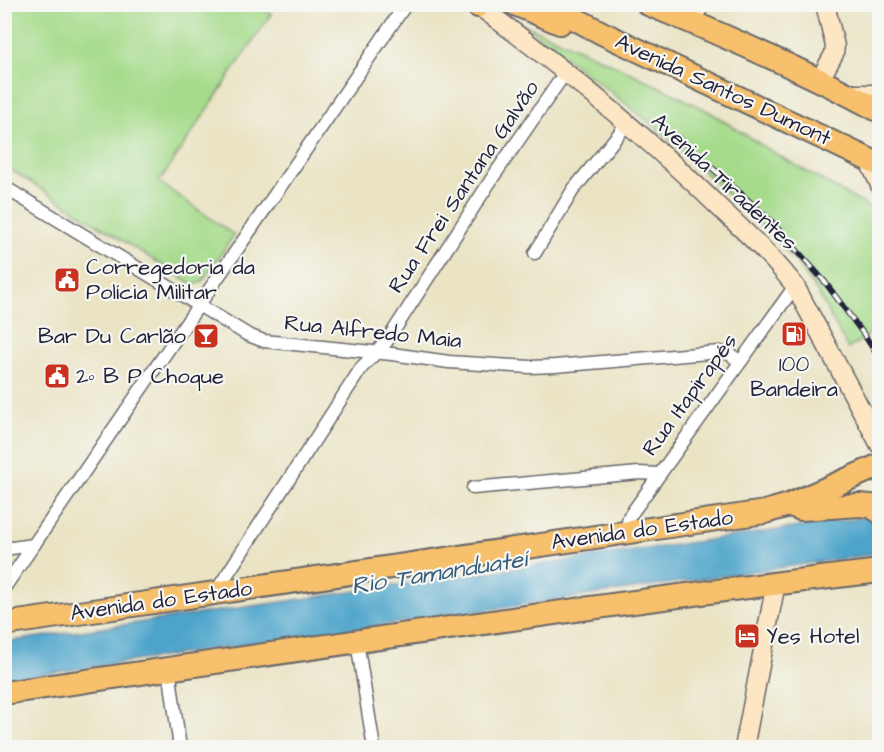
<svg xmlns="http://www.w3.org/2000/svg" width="884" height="752" font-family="'Architects Daughter',sans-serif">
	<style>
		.green { fill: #a6db8b; stroke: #647e63; stroke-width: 1.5 }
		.water { fill: #4ea4cb; stroke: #386383; stroke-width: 1.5 }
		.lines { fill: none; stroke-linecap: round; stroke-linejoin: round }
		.street-casing { stroke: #68666b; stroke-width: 15 }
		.secondary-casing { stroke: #68666b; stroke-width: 21 }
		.highway-casing { stroke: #68666b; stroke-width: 26 }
		.street { stroke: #fff; stroke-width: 12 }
		.secondary { stroke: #fce6c4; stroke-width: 18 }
		.highway { stroke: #f7c06c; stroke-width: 22 }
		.rail-casing { stroke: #22223b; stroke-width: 6 }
		.rail { stroke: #f6f6f2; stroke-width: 4; stroke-dasharray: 11; stroke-linecap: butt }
		.labels { text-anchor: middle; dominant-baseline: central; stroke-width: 4.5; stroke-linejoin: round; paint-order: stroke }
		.street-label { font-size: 22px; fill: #22223b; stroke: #f6f6f2 }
		.poi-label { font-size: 22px; fill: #22223b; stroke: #f6f6f2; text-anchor: start }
		.water-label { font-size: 24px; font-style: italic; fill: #365c7c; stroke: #f6f6f2 }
	</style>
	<rect width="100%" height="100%" fill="#f6f6f2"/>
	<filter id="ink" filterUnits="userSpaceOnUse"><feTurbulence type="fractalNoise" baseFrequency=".0167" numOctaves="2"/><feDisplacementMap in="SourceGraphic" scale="12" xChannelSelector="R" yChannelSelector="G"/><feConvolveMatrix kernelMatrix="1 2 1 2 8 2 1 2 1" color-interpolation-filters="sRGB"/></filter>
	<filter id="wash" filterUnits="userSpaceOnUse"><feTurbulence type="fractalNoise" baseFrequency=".008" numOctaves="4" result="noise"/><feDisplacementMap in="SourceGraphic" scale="24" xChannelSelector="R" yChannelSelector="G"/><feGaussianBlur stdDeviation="1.35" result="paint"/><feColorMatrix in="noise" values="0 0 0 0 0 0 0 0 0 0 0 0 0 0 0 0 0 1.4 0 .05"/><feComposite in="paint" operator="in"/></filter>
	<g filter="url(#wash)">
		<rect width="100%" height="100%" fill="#eae4c4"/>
		<g class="green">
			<path d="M256,5L271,14L159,182L234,235L202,282L193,285L5,166V5Z"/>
			<path d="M523,24L621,68L708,111L774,153L879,213V328L848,349L818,293L798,264L769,233L658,129Z"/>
		</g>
		<path class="water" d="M879,510V551L868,555C580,599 292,636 5,680V642L860,518Z"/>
	</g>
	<g filter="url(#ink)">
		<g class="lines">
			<g class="street-casing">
				<g id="street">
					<path d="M4,187L248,335L264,341L392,354L449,362L530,367L555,366L720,352L730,354L740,362"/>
					<path d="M535,253L573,190L627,124"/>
					<path d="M473,488L639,473L659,474"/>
					<path d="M626,532L629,517L795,286"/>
					<path d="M4,549L34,545"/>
					<path d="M4,588L406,4"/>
					<path d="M215,593L362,367L387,341L495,174L565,73"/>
					<path d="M357,642L374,748"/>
					<path d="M169,669L180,748"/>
				</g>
			</g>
			<g class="secondary-casing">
				<g id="secondary">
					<path d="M476,4C561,66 647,137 722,210C747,234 774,258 795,286L880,445"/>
					<path d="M689,21L701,4"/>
					<path d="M819,81L834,54L835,46L825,4"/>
					<path d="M849,94H877L880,95"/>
					<path d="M868,159L880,185"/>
					<path d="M744,748L776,583"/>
				</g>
			</g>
			<g class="highway-casing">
				<g id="highway">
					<path d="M478,4V6"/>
					<path d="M515,4L560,23"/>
					<path d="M547,4L602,33L880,165"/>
					<path d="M648,4C726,36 805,71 880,111"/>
					<path d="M793,506L801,509L859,505L871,506L880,512"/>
					<path d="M4,624L765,512L789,505L880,465"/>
					<path d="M4,693C296,651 587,605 880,571"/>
				</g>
			</g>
			<use href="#street" class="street"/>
			<use href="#secondary" class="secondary"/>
			<use href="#highway" class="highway"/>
			<g class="rail-casing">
				<path id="rail" d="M679,138L770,220L825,282L865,336L880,359"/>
			</g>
			<use href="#rail" class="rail"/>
		</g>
	</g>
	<defs>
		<g id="civic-square" transform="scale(1.35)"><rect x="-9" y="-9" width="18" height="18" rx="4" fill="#c8321e" stroke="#f6f6f2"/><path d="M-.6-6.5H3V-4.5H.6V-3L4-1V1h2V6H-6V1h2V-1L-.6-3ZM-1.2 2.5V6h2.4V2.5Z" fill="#fff"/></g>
		<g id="fuel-square" transform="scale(1.35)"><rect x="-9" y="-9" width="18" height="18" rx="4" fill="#c8321e" stroke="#f6f6f2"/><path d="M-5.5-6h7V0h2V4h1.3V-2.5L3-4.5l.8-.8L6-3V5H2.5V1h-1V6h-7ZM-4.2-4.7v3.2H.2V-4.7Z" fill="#fff"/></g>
		<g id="bar-square" transform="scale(1.35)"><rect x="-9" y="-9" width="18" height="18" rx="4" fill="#c8321e" stroke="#f6f6f2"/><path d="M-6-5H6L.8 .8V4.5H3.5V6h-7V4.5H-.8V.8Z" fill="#fff"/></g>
		<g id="hotel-square" transform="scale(1.35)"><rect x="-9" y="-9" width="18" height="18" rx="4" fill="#c8321e" stroke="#f6f6f2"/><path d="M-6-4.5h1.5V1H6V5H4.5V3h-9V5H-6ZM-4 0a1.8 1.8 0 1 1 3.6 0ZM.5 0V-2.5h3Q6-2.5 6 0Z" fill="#fff"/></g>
	</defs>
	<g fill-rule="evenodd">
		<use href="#civic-square" x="67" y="280"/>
		<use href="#fuel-square" x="794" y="334"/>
		<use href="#bar-square" x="206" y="336"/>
		<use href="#civic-square" x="57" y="376"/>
		<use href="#hotel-square" x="747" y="636"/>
	</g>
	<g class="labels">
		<g class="street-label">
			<text transform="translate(723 90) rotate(25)">Avenida Santos Dumont</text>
			<text transform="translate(724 182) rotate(43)">Avenida Tiradentes</text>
			<text transform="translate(464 187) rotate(-56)">Rua Frei Santana Galvão</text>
			<text transform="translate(373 332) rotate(6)">Rua Alfredo Maia</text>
			<text transform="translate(690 395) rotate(-54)">Rua Itapirapés</text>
			<text transform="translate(642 530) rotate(-8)">Avenida do Estado</text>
			<text transform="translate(161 601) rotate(-8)">Avenida do Estado</text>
		</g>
		<g class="poi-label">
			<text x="86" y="267">Corregedoria da<tspan x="86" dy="25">Polícia Militar</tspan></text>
			<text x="186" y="336" text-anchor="end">Bar Du Carlão</text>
			<text x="794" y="364" text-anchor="middle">100<tspan x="794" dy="25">Bandeira</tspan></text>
			<text x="76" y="376">2º B P Choque</text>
			<text x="766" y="636">Yes Hotel</text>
		</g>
		<g class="water-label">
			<text transform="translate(439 573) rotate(-9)">Rio Tamanduateí</text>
		</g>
	</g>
	<rect width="884" height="752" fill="none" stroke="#f6f6f2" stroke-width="24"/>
</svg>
